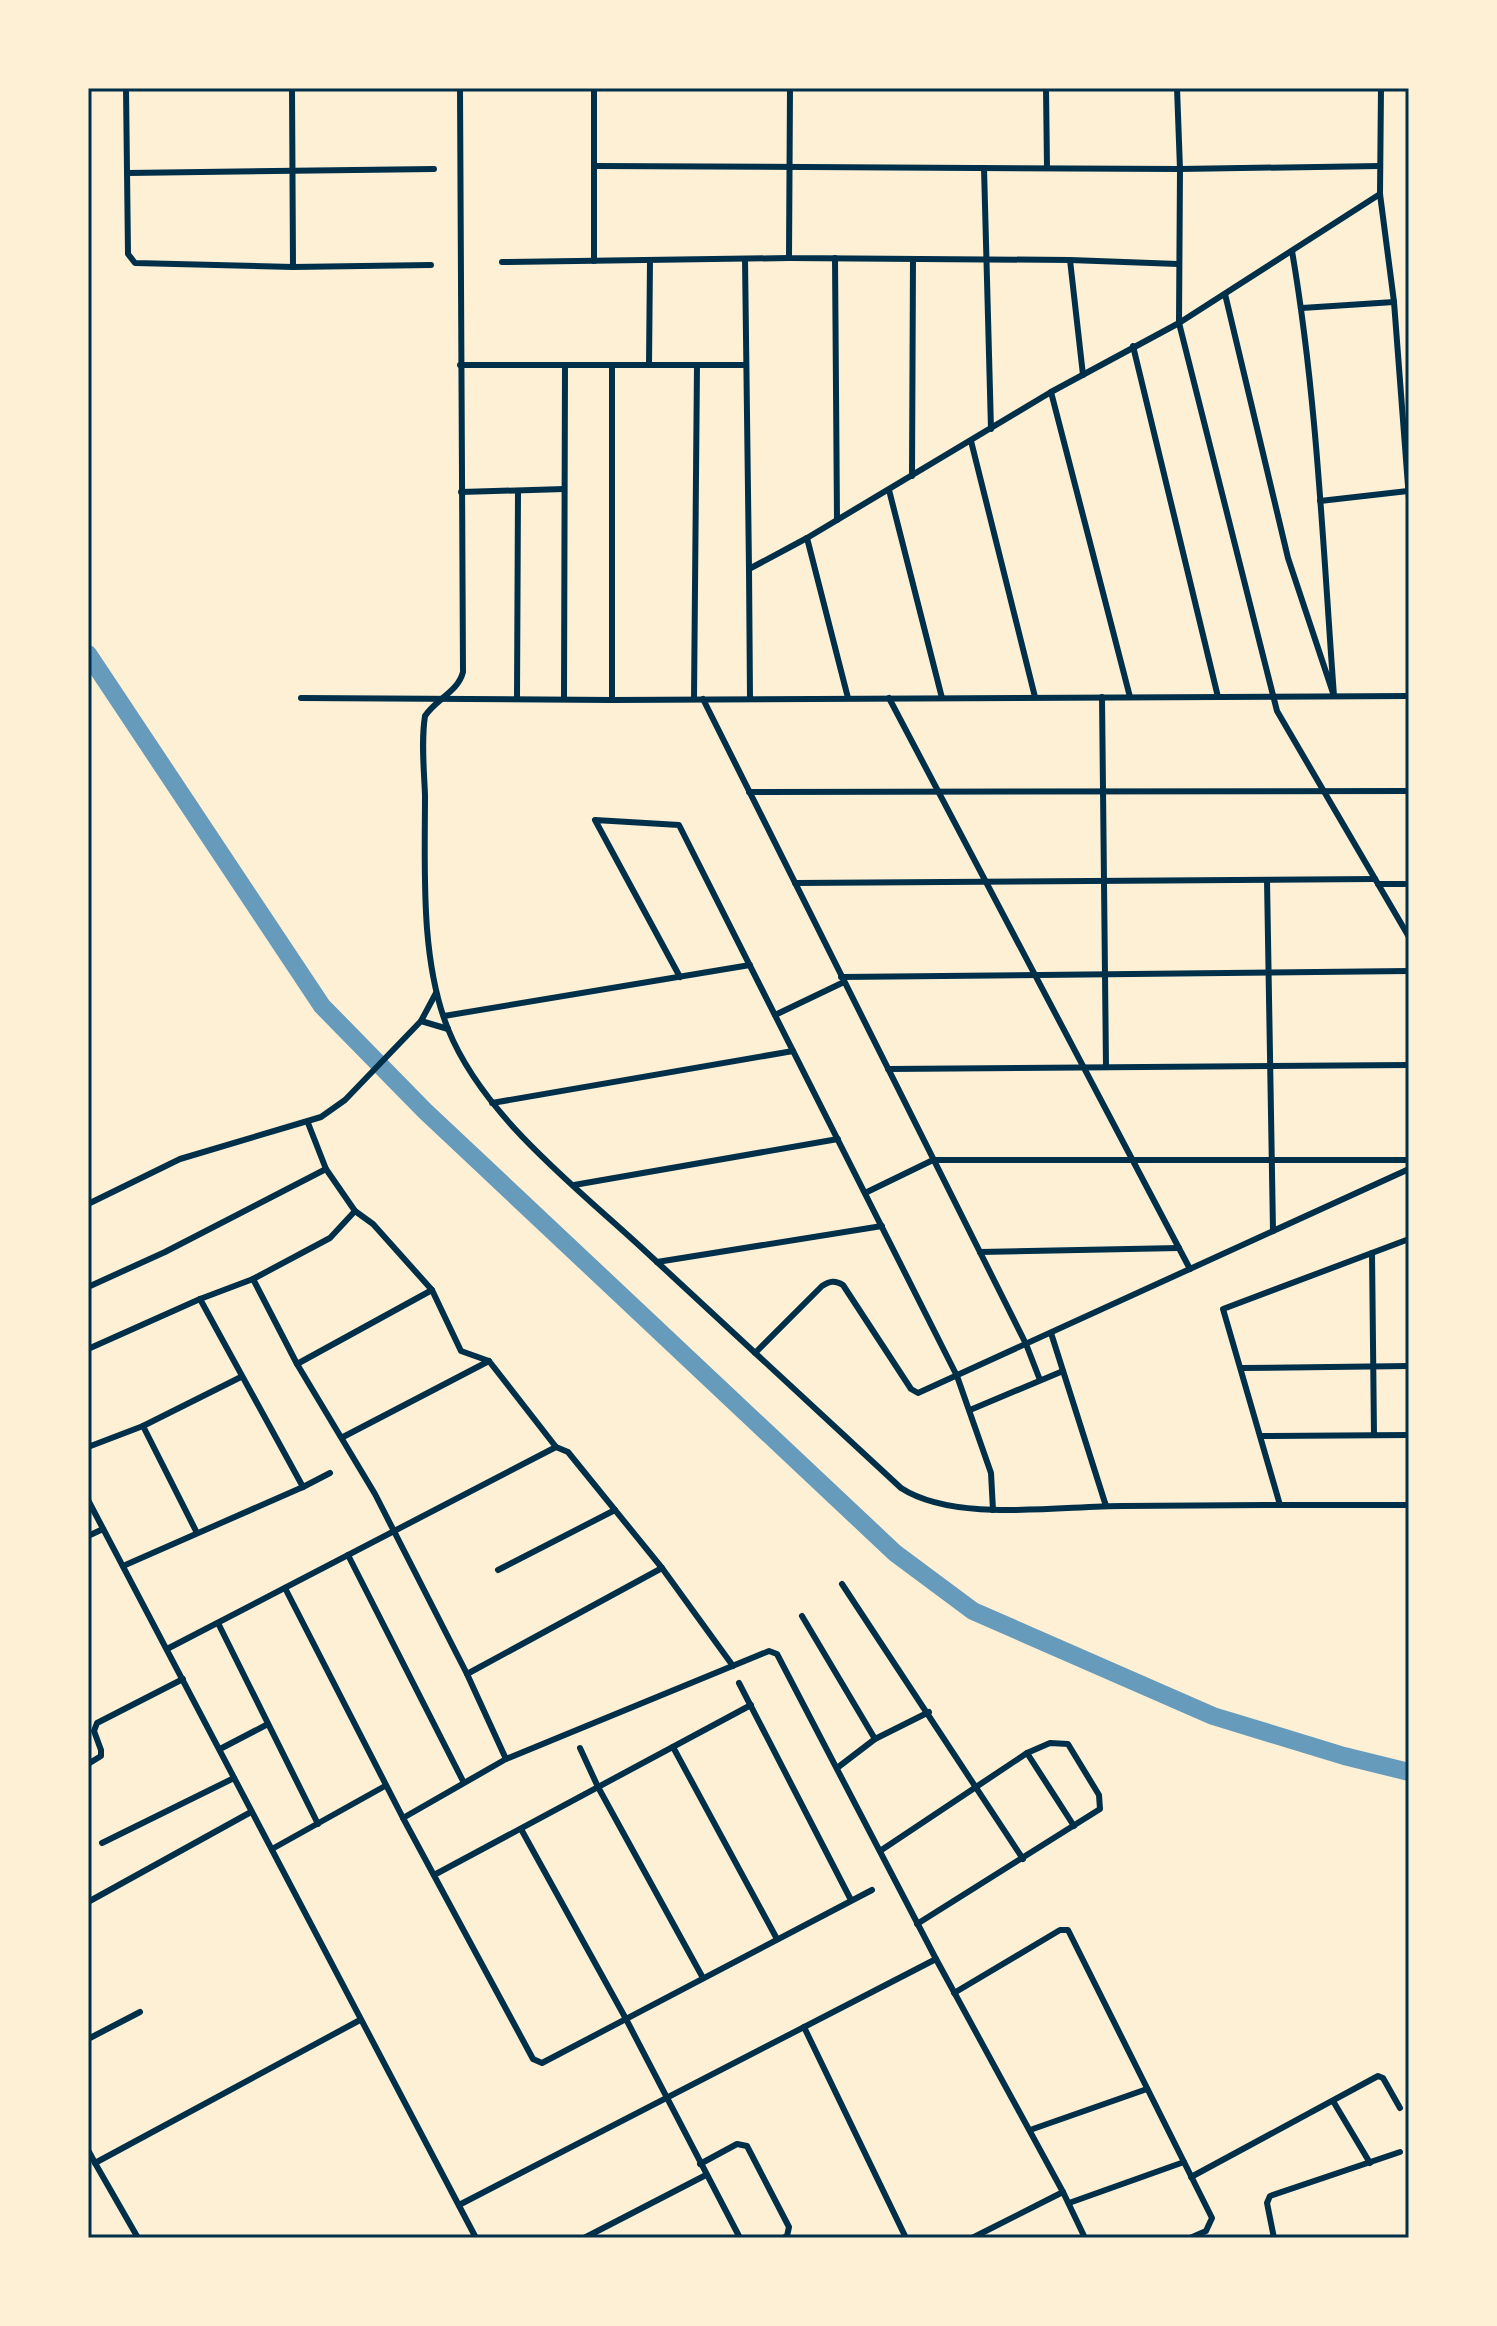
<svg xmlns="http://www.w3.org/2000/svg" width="1497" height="2326" font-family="'Varela Round',sans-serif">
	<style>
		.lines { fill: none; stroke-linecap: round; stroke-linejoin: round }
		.river { stroke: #669bbc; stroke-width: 18 }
		.minor { stroke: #003049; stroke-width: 6 }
		.neatline { fill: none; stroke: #003049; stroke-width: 3 }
	</style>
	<rect width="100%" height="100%" fill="#fdf0d5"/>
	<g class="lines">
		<path class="river" d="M88,654L322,1006L425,1111L895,1553L973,1611L1213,1716L1344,1756L1409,1772"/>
		<g class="minor">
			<path d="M126,88L128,254L135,263L293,267L431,265"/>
			<path d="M292,88L293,267"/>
			<path d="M460,88L463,672C458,692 436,699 425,716C421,741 424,769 425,795C425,869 420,959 448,1029C483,1116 575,1186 643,1249C729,1329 815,1409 901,1488C955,1523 1059,1506 1122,1506C1218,1505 1313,1505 1409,1505"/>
			<path d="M594,88V261"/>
			<path d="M790,88L789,258L1070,260L1083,375"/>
			<path d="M1046,88L1047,168"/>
			<path d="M1177,88L1180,169L1179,323L1277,711L1409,937"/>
			<path d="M1381,88L1380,194L1394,302L1409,499"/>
			<path d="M594,166L1180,169L1380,166"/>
			<path d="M984,168L991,429"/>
			<path d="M127,173L434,169"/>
			<path d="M835,258L837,520"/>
			<path d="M745,259L749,569"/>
			<path d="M1070,260L1178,264"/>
			<path d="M502,262L789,258"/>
			<path d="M1225,294L1288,558L1334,696C1323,548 1317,397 1292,251"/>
			<path d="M1302,308L1394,302"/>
			<path d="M1133,346L1218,697"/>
			<path d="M460,365H746"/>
			<path d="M649,365L650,260"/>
			<path d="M1051,392L1130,697"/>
			<path d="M971,441L1035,697"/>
			<path d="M912,476L913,259"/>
			<path d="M889,490L942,698"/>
			<path d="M461,492L564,489"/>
			<path d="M1320,501L1408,491"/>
			<path d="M807,538L848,698"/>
			<path d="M1102,697L1106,1067"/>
			<path d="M301,698L612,700L1409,696"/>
			<path d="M517,698L518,491"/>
			<path d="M889,698L1190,1269"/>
			<path d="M564,699L565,365"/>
			<path d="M694,699L697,365"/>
			<path d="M703,699L1026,1344L1040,1380"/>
			<path d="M750,699L749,569L807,538L1051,392L1179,323L1380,194"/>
			<path d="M612,700V365"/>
			<path d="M749,792L1409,791"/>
			<path d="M1267,880L1273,1231"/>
			<path d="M795,883L1375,879"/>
			<path d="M1378,884H1409"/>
			<path d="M680,977L595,820L679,825L957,1376L991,1473L993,1510"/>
			<path d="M841,977L1409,971"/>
			<path d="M775,1015L844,982"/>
			<path d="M444,1016L750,965"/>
			<path d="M421,1021L448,1029"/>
			<path d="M888,1069L1409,1065"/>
			<path d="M492,1103L793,1051"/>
			<path d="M308,1123L326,1169L355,1211L373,1224L432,1290L461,1351L489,1361L556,1447"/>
			<path d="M574,1185L838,1139"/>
			<path d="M865,1193L933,1160H1409"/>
			<path d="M88,1204L180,1159L321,1117L345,1100L421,1021L436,993"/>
			<path d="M980,1252L1179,1248"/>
			<path d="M1372,1253L1374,1435"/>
			<path d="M657,1262L882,1226"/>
			<path d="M253,1279L297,1364L375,1494L467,1674L506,1759"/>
			<path d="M88,1287L165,1252L326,1169"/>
			<path d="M200,1299L303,1487"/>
			<path d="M1051,1333L1106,1506"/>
			<path d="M88,1349L200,1299L253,1279L330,1238L355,1211"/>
			<path d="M755,1353L822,1286C830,1281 835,1280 843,1285L911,1389L918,1393L1409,1169"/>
			<path d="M297,1364L432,1290"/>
			<path d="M1241,1368L1409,1366"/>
			<path d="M970,1410L1063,1371"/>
			<path d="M143,1426L197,1533"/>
			<path d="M1261,1436L1409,1435"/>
			<path d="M343,1437L489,1361"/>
			<path d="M88,1447L143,1426L241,1377"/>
			<path d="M88,1500L476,2238"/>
			<path d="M1280,1505L1223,1309L1409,1239"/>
			<path d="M88,1536L103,1529"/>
			<path d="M348,1555L463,1781"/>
			<path d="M123,1566L303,1487L330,1473"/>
			<path d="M498,1570L615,1510"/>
			<path d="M842,1584L1023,1859"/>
			<path d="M285,1588L403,1818L506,1759L769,1651L777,1654L936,1959L1063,2192L1085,2238"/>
			<path d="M802,1616L875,1739"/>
			<path d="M218,1623L318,1824"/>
			<path d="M167,1649L556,1447L568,1452L662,1568L733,1666"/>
			<path d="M467,1674L662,1568"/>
			<path d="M739,1683L851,1900"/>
			<path d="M673,1747L777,1939"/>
			<path d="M580,1748L598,1787L703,1978"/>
			<path d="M220,1749L268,1724"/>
			<path d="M1027,1753L1074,1826"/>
			<path d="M88,1764L101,1756V1750L94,1731L97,1723L183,1679"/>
			<path d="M837,1768L875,1739L929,1712"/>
			<path d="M403,1818L533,2059L542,2063L872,1890"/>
			<path d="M521,1829L626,2019L740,2238"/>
			<path d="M102,1843L234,1778"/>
			<path d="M272,1849L385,1786"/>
			<path d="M880,1851L1027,1753L1050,1743L1068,1744L1099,1795L1100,1809L917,1924"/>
			<path d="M434,1875L751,1705"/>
			<path d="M88,1902L251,1812"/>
			<path d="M954,1993L1060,1930H1068L1212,2218L1206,2231L1190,2238"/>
			<path d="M804,2027L906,2238"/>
			<path d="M88,2039L140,2012"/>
			<path d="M1333,2101L1370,2163"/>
			<path d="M1030,2130L1147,2089"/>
			<path d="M88,2150L95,2163"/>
			<path d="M700,2164L737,2144L747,2146L789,2227L787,2236L783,2238"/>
			<path d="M1191,2177L1378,2076L1383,2078L1400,2108"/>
			<path d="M1069,2203L1184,2162"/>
			<path d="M459,2205L936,1959"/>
			<path d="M138,2238L95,2163L360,2020"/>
			<path d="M584,2238L706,2175"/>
			<path d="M972,2238L1063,2192"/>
			<path d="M1274,2238L1267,2203L1270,2196L1400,2152"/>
		</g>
	</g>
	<rect width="1497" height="2326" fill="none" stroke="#fdf0d5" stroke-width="180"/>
	<rect x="90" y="90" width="1317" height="2146" class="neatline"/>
</svg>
